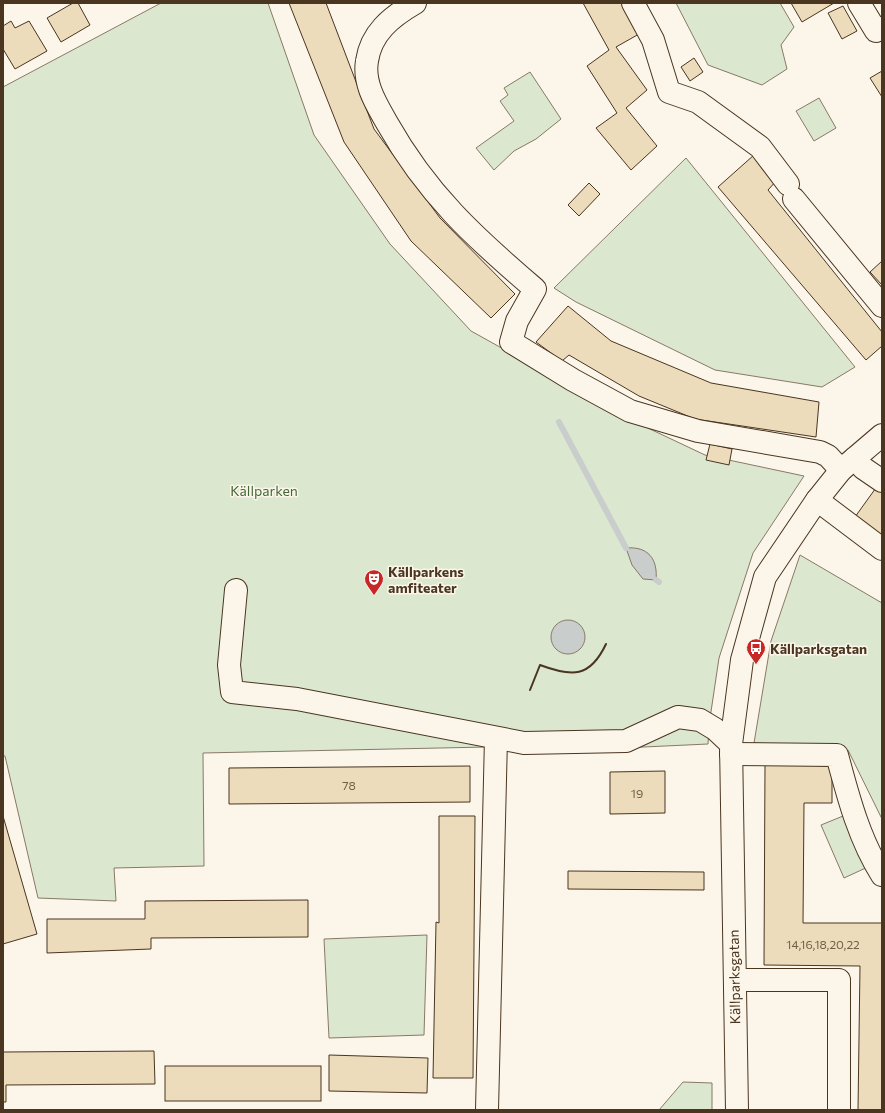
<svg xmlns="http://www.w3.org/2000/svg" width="885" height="1113" font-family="Commissioner,sans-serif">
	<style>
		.green { fill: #dce7d0; stroke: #887966 }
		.water { fill: #c9cecd; stroke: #887966 }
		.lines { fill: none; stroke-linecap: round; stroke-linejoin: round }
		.stream { stroke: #c9cecd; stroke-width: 6 }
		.building { fill: #ecdcbc; stroke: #4a3520 }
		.minor-casing { stroke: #4a3520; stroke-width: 24 }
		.minor { stroke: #fbf6e9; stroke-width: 22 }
		.wall { stroke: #4a3520; stroke-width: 2 }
		.labels { text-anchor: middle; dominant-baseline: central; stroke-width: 3; stroke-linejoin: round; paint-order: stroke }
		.number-label { font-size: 12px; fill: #725f47 }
		.park-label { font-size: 14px; fill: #436837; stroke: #fbf6e9 }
		.poi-label { font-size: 14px; font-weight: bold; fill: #4a3520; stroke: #fbf6e9; text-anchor: start }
		.street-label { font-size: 14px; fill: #4a3520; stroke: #fbf6e9 }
	</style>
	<rect width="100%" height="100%" fill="#fbf6e9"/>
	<g class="green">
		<path d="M161,3H268L314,135L390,244L471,331L633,421L705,455L804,476L753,553L719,658L709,725L708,744L536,752L487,747L203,753L204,866L114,868L116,901L38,898L5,756H3V87Z"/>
		<path d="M676,3H780L794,27L781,45L787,69L762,85L708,65Z"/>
		<path d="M530,72L561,119L536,139L514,151L494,170L476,148L514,121L500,101L508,95L504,88Z"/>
		<path d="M819,98L836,128L814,141L796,111Z"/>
		<path d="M686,158L855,367L822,387L715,370L576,302L554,288Z"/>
		<path d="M800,555L882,603V819L848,750L754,743L771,641Z"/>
		<path d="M848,814L870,866L844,878L821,825Z"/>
		<path d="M427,935L424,1035L329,1038L324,939Z"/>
		<path d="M683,1082L712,1083V1110H659Z"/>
	</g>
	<g class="water">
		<path d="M626,548C648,546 658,559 656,580L643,579L632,565Z"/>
		<circle cx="568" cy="637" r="17"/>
	</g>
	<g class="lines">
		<g class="stream">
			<path d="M559,422L626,548"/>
			<path d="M656,580L659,582"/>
		</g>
	</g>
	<g class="building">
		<path d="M73,3H78L90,25L61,42L47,18Z"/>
		<path d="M289,3H326L374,129L440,218L515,294L491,318L411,241L344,142Z"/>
		<path d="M583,3H623L639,34L616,47L647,90L626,108L657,146L631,170L596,128L617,113L587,66L609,50Z"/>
		<path d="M791,3H834L802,22Z"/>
		<path d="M843,6L857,31L842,39L828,13Z"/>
		<path d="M11,21L15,28L29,21L47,51L15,69L3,49V26Z"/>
		<path d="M694,58L703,72L690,81L681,67Z"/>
		<path d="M882,71V97L870,78Z"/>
		<path d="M754,155L777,180L768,190L882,332V346L866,360L718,187Z"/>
		<path d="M589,183L600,194L579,216L568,205Z"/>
		<path d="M882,261V285L870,272Z"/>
		<path d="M568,306L611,341L711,383L819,402L816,437L695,419L639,396L569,355L562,361L536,342Z"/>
		<path d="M710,444L732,449L729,465L706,460Z"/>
		<path d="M878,485L882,488V536L855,517Z"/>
		<path d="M765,764L832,766V803H804L803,923H882V1110H858L860,966L764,965Z"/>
		<path d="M470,766V802L229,804V768Z"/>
		<path d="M665,771V813L610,814V772Z"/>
		<path d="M3,816L37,934L3,944Z"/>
		<path d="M439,816H475L473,1078H433L436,922L439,923Z"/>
		<path d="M568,871L704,872V890L568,889Z"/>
		<path d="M308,900V937L151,938V949L47,953V919H145V901Z"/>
		<path d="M154,1051L155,1084L6,1085V1102H3V1052Z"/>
		<path d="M329,1055L428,1058L427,1093L329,1091Z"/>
		<rect x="165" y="1066" width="156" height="35"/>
	</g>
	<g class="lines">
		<g class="minor-casing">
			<g id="minor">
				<path d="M415,3C391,17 371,33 367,61C363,84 377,105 387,123C427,194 474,237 535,289L517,321L511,342L573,380L630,411L698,431L820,452L828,456L841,470"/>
				<path d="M633,3L653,40L669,92L698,102L760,147L788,184"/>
				<path d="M859,3L876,31L882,28"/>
				<path d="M794,199L882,306"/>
				<path d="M855,458L863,468L882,481"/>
				<path d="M817,500L882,549"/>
				<path d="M236,590L229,665L232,692L297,699L524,743L626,741L678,717L700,720L715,729L731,744"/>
				<path d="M731,754L837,755C848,796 859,839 882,875"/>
				<path d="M735,980H839V1110"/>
				<path d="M487,1110L496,738"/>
				<path d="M737,1110L731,744L742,660L765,577L817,500L841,470L882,435"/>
			</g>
		</g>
		<use href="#minor" class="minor"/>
		<path class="wall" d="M530,690L540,665C572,677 590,678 606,644"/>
	</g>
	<defs>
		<g id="theatre-pin" transform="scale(1)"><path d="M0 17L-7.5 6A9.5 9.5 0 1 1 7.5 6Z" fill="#c62828" stroke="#fbf6e9"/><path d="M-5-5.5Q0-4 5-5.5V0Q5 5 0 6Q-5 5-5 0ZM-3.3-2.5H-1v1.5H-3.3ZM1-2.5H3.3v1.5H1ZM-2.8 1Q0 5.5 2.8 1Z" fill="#fff"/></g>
		<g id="bus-pin" transform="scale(1)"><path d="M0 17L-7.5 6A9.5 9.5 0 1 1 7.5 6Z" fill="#c62828" stroke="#fbf6e9"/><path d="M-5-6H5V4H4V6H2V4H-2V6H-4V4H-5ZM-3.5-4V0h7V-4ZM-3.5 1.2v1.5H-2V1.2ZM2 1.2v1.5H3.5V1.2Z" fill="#fff"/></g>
	</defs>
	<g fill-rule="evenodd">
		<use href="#theatre-pin" x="374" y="579"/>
		<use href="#bus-pin" x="756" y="648"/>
	</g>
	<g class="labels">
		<g class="number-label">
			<text x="349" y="785">78</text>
			<text x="637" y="793">19</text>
			<text x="823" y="944">14,16,18,20,22</text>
		</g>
		<g class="park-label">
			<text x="264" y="490">Källparken</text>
		</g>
		<g class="poi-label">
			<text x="388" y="571">Källparkens<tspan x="388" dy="16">amfiteater</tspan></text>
			<text x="770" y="648">Källparksgatan</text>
		</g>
		<g class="street-label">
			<text transform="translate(734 977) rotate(-91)">Källparksgatan</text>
		</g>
	</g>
	<rect width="885" height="1113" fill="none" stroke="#4a3520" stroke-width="8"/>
</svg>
